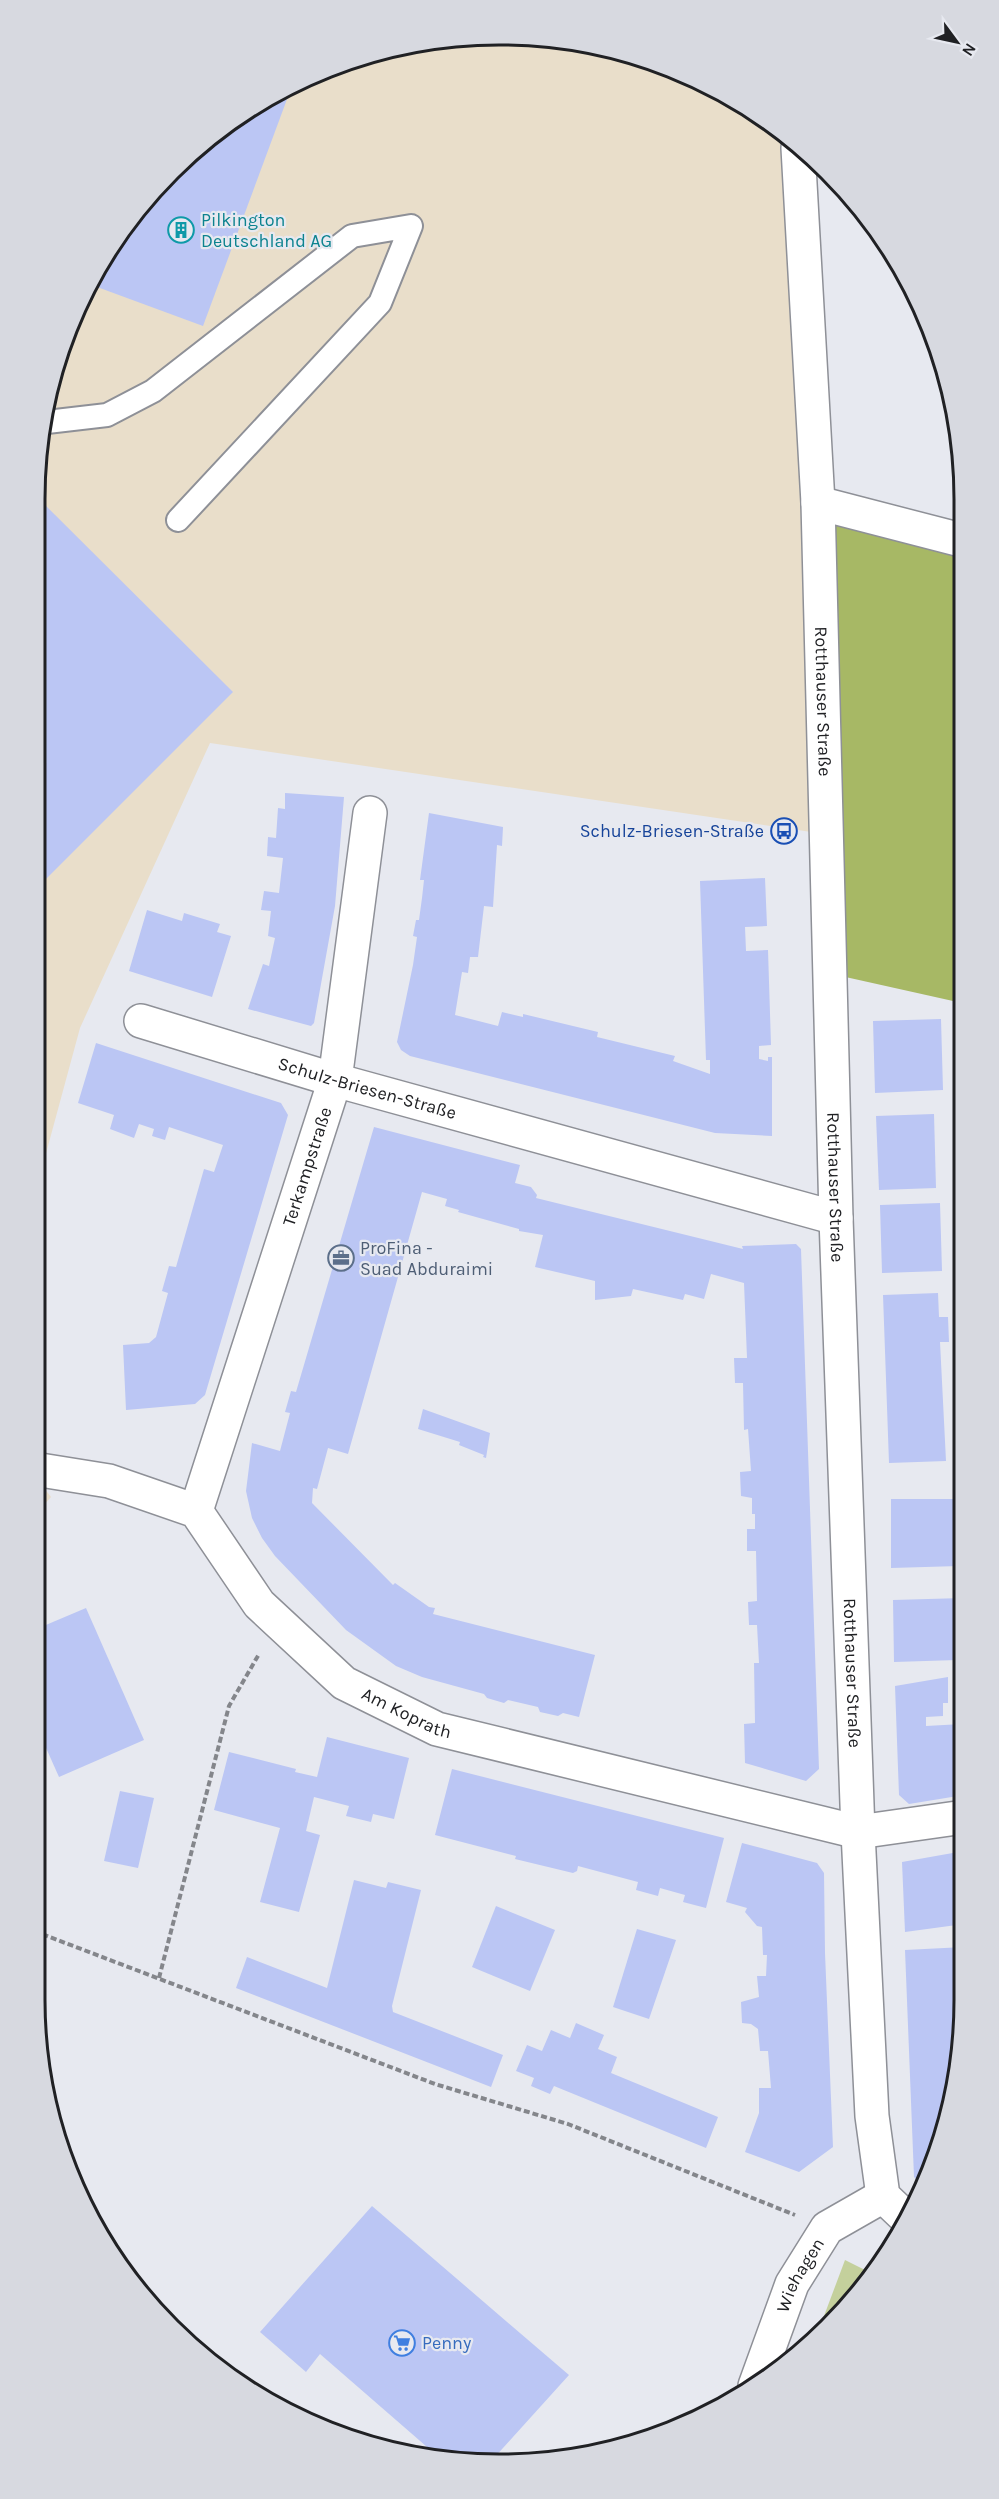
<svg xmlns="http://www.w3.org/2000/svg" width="999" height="2499" font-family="Karla,sans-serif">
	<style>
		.industrial { fill: #e9deca }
		.green { fill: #c4d09c }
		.forest { fill: #a7b865 }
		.building { fill: #bbc6f4 }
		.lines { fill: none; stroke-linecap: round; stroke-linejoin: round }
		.service-casing { stroke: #8e9097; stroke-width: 26 }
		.minor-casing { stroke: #8e9097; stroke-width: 36 }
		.secondary-casing { stroke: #8e9097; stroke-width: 36 }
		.path { stroke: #84868b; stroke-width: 4; stroke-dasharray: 6 3; stroke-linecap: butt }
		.service { stroke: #fff; stroke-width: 22 }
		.minor { stroke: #fff; stroke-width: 33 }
		.secondary { stroke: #fff; stroke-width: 33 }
		.labels { text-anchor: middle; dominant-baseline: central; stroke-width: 4.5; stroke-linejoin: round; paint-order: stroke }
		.culture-label { font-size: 18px; fill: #0d838f; stroke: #e7e9f0; text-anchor: start }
		.street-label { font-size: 18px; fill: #202124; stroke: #e7e9f0 }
		.transit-label { font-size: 18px; fill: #164399; stroke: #e7e9f0; text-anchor: end }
		.service-label { font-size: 18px; fill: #4e5e75; stroke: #e7e9f0; text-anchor: start }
		.shop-label { font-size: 18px; fill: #366cbe; stroke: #e7e9f0; text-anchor: start }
		.rim { fill: none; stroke: #202124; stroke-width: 3 }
	</style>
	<rect width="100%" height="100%" fill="#e7e9f0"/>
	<g class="industrial">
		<path d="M469,36L560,38L649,59L758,113L789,140L818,833L210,743L80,1028L35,1194V500L59,350L97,267L150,193L216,131L294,83L379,50Z"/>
		<path d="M34,1475L51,1497L35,1515H34Z"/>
	</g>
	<path class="green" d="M845,2260L873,2274L868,2283L815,2340Z"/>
	<path class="forest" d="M829,516L961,550L962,1003L841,976Z"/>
	<g class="building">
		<path d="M293,83L203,326L89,284L97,267L150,193L216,131Z"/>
		<path d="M35,495L233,692L34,891V500Z"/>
		<path d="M285,793L344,797L335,906L314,1023L311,1026L248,1009L263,964L269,966L275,938L268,936L271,911L261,910L264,891L279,893L283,858L267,856L268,837L276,838L278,808L285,809Z"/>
		<path d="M429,813L503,827L502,846L497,845L493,907L484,906L478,957H470L468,973L462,972L455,1015L498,1026L502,1012L523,1017V1014L598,1032L597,1037L675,1056L673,1061L710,1074V1060H706L700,881L765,878L767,926L745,927L746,951L768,950L771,1045L759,1046V1059L768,1061V1057H772V1136L715,1133L410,1056L401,1050L397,1042L413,965L417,937L413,936L416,920H419L422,898L424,880H420Z"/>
		<path d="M147,910L182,921L184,913L220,924L217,932L231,936L212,997L129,971Z"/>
		<path d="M941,1019L943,1090L875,1093L873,1021Z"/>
		<path d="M96,1043L281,1103L288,1115L205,1395L195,1404L126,1410L123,1345L149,1343L156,1337L168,1293L162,1291L169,1266L176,1267L204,1169L214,1172L223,1145L169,1127L165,1140L152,1136L154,1129L139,1124L134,1138L110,1129L114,1115L78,1103Z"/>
		<path d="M934,1114L936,1188L879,1190L876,1116Z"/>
		<path d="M374,1127L520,1165L515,1183L531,1187L537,1195L536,1198L743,1249L742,1246L796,1244L801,1249L819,1769L806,1781L745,1763L744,1724L755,1723L754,1663H759L757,1625H749L748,1602L757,1601L756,1551H747V1529H755V1514H752V1498L741,1496L740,1472L751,1471L748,1429L744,1430L743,1383H735L734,1358H747L744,1283L711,1274L704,1299L685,1294L683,1300L633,1289L631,1296L595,1300V1281L535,1267L543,1235L519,1231V1229L458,1212L459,1210L445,1206L447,1199L422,1192L348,1454L328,1448L317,1489L313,1488L312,1503L393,1585L395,1583L429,1607L435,1608L433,1614L595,1655L579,1717L563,1713L558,1716L540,1712L538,1707L508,1700L504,1703L487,1698L484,1694L422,1677L396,1666L346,1630L275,1556L262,1538L252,1518L246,1491L252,1443L280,1451L290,1413L285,1412L291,1391L296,1392Z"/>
		<path d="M940,1203L942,1271L882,1273L880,1205Z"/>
		<path d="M938,1293L939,1317H948L949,1342H940L946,1461L889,1463L883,1295Z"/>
		<path d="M423,1409L490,1433L486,1458L483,1457L484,1455L459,1445L460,1442L418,1429Z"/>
		<path d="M891,1499H957L959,1566L891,1568Z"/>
		<path d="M963,1598V1653H957V1660L894,1662L893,1600Z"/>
		<path d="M86,1608L144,1740L59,1777L34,1721V1630Z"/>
		<path d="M948,1677V1703H943V1716L926,1717V1726L962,1724L964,1795L909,1804L899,1795L895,1686Z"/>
		<path d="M327,1737L409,1758L394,1819L373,1814L371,1822L346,1816L349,1806L314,1797L306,1831L320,1835L299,1912L260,1902L280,1828L214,1810L229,1752L296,1769L295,1772L317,1777Z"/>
		<path d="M452,1769L724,1838L706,1908L683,1902L685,1895L660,1888L658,1896L636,1890L638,1882L578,1866L577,1871L573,1873L515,1859L516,1856L435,1835Z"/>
		<path d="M120,1791L154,1798L138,1868L104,1861Z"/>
		<path d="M742,1843L817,1863L824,1873L825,1953L833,2147L799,2172L745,2152L759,2113V2088H771L768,2051H760L758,2029L751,2024L742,2023L741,2002L759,1997L757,1976H766L767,1955H763L762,1927L757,1926L745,1912L747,1908L726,1902Z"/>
		<path d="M964,1851V1924L905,1932L902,1862Z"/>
		<path d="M354,1880L386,1888L388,1882L421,1890L392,2006L393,2012L503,2055L491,2087L236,1988L247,1957L327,1988Z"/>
		<path d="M496,1906L555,1930L530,1991L472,1967Z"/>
		<path d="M637,1929L676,1940L649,2019L613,2007Z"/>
		<path d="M964,1947V1999L940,2149L921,2184L914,2177L905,1950Z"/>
		<path d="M576,2023L604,2035L598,2049L617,2057L611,2073L718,2117L706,2148L554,2086L550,2094L531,2086L534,2078L516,2071L527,2045L542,2051L551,2030L570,2038Z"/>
		<path d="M372,2206L569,2375L493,2459L442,2460L320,2354L306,2372L260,2332Z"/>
	</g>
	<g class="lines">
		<g class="service-casing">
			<path id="service" d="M47,422L107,415L153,391L352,236L411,226L380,303L178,520"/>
		</g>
		<g class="minor-casing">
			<g id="minor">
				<path d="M818,503L961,540"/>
				<path id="s1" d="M141,1021L335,1080L836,1218"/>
				<path id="s2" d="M34,1469L109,1481L196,1511L259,1604L344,1683L437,1729L858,1832L964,1817"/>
				<path id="s3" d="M196,1511L335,1080L370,813"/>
			</g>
		</g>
		<g class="secondary-casing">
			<g id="secondary">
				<path id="s4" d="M798,148L818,503L836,1218L858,1832L872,2116L883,2196L904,2216"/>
				<path id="s5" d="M755,2386L792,2284L827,2228L883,2196"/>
			</g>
		</g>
		<g class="path">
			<path d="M34,1931L435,2084L568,2124L795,2215"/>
			<path d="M159,1978L229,1706L259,1654"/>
		</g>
		<use href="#service" class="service"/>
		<use href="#minor" class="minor"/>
		<use href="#secondary" class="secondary"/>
	</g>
	<defs>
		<g id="building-ring" transform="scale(1.35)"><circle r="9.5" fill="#e7e9f0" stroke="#0f9aa8" stroke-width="1.5"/><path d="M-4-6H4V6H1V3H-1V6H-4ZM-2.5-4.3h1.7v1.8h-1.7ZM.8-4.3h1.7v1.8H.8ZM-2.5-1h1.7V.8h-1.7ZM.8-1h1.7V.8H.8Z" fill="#0f9aa8"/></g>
		<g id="bus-ring" transform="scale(1.35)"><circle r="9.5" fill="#e7e9f0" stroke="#1a4fb4" stroke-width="1.5"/><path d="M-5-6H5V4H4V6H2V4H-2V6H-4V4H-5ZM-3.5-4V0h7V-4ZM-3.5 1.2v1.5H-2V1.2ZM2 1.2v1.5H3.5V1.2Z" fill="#1a4fb4"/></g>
		<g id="office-ring" transform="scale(1.35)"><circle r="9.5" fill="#e7e9f0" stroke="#5c6f8a" stroke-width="1.5"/><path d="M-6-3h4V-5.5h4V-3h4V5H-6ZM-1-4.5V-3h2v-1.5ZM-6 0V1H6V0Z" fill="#5c6f8a"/></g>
		<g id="supermarket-ring" transform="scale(1.35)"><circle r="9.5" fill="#e7e9f0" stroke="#3f7fe0" stroke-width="1.5"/><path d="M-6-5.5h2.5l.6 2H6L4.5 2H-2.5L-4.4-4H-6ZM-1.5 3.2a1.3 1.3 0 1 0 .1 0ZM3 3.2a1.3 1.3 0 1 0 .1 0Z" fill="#3f7fe0"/></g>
	</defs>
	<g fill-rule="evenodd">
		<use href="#building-ring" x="181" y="230"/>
		<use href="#bus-ring" x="784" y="831"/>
		<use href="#office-ring" x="341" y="1258"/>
		<use href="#supermarket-ring" x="402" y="2343"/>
	</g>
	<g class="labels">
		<g class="culture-label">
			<text x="201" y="220">Pilkington<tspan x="201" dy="21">Deutschland AG</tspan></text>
		</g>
		<g class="street-label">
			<text stroke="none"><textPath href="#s4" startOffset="554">Rotthauser Straße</textPath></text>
			<text stroke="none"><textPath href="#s1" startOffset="236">Schulz-Briesen-Straße</textPath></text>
			<text stroke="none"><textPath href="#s3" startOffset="362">Terkampstraße</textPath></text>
			<text stroke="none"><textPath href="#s4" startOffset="1040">Rotthauser Straße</textPath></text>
			<text stroke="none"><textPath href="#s4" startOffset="1526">Rotthauser Straße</textPath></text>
			<text stroke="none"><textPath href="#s2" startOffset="466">Am Koprath</textPath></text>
			<text stroke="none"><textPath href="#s5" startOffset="120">Wiehagen</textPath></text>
		</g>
		<g class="transit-label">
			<text x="764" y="831">Schulz-Briesen-Straße</text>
		</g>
		<g class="service-label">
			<text x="360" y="1248">ProFina -<tspan x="360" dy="21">Suad Abduraimi</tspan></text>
		</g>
		<g class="shop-label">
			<text x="422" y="2343">Penny</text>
		</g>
	</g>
	<path d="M0 0H999V2499H0ZM499 45H500A454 454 0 0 1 954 499V2000A454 454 0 0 1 500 2454H499A454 454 0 0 1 45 2000V499A454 454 0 0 1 499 45Z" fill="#d7d9e0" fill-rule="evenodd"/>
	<path class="rim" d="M499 45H500A454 454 0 0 1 954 499V2000A454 454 0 0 1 500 2454H499A454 454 0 0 1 45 2000V499A454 454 0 0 1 499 45Z"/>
	<g transform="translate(957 42) rotate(123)" stroke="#e7e9f0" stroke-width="4.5" paint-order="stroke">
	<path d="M0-4.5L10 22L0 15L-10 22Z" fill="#202124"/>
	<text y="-9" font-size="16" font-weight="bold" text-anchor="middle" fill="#202124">N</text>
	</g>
</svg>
